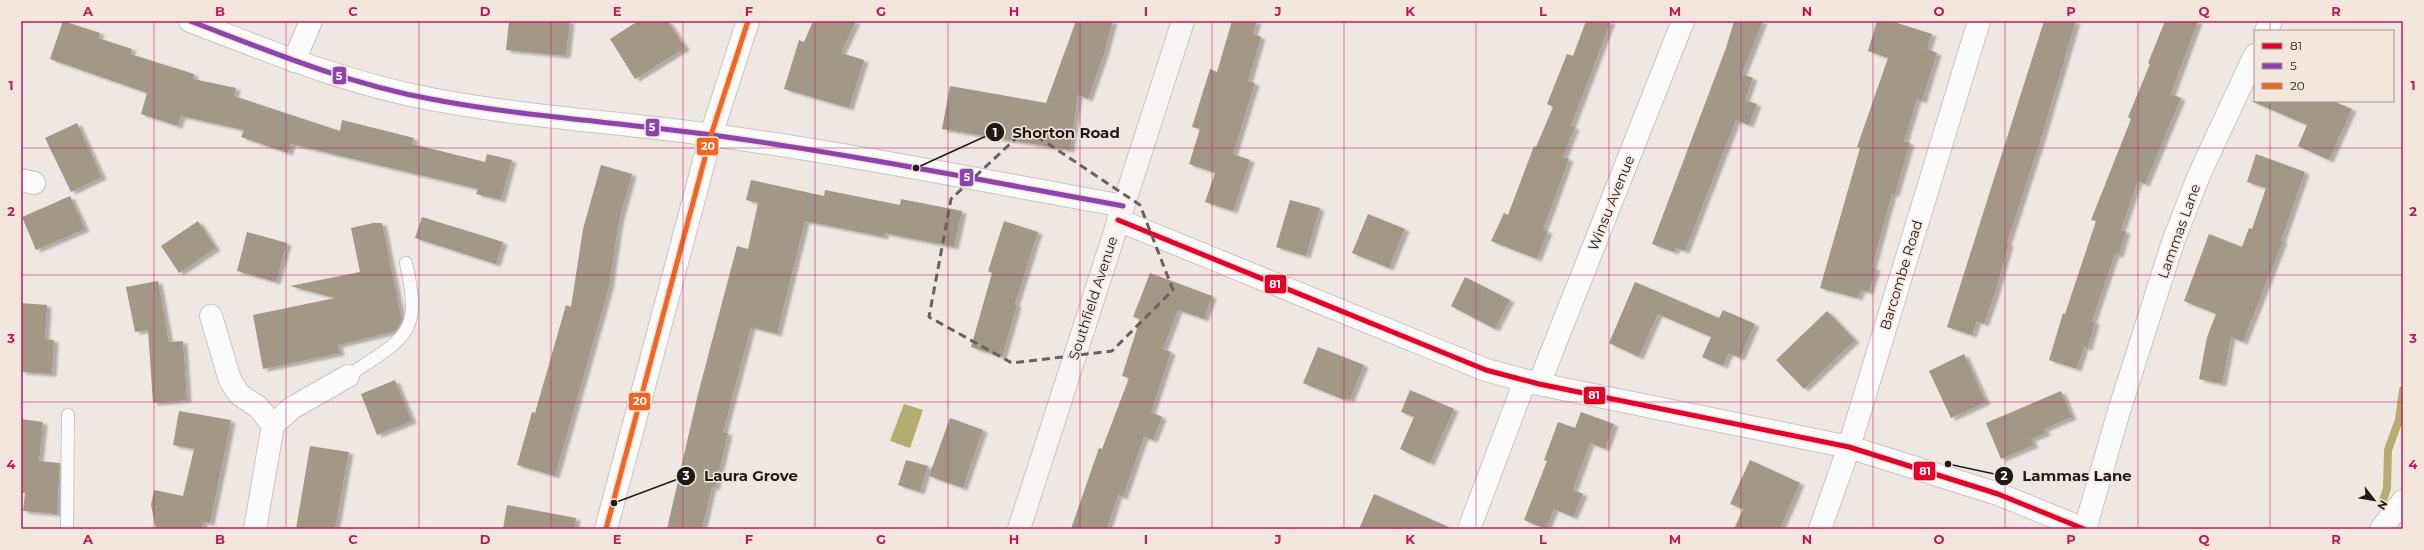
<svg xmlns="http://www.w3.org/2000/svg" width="2424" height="550" font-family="Montserrat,sans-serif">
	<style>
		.water { fill: #b3ae70 }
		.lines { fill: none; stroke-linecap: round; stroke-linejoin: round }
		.stream { stroke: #b3ae70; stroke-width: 8 }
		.building { fill: #a39885; filter: url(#shadow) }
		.lane-casing { stroke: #cac4c0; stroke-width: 14 }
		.street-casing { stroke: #cac4c0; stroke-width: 24 }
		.secondary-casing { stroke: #cac4c0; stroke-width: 24 }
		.lane { stroke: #fcfbfb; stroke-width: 12 }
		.street { stroke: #fcfbfb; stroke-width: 22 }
		.secondary { stroke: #f7f4f3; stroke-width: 22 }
		.bus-1-casing { stroke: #f3e6dd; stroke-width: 8 }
		.bus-2-casing { stroke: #f3e6dd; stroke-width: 8 }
		.bus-3-casing { stroke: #f3e6dd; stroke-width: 8 }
		.bus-1 { stroke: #e4002b; stroke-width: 5 }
		.bus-2 { stroke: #8e44ad; stroke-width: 5 }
		.bus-3 { stroke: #f26522; stroke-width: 5 }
		.marked { fill: none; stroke: #68625f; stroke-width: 3; stroke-dasharray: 8 5; stroke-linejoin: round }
		.grid { fill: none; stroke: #c2185b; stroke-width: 1; stroke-opacity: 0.55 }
		.labels { text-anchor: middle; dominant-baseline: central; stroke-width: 3; stroke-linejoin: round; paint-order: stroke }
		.street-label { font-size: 14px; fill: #201b18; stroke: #f3e6dd }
		.leader { fill: none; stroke: #201b18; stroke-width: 1.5 }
		.callout-dot { fill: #201b18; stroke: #f3e6dd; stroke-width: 1.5 }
		.mark-label { font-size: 12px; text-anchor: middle; font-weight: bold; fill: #fff }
		.callout-label { font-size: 15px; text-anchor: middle; font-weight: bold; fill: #201b18; stroke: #f3e6dd; stroke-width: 3; stroke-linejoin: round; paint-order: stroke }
		.line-badge { stroke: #f3e6dd; stroke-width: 1.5 }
		.badge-label { font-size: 11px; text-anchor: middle; font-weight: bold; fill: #fff }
		.neatline { fill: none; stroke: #c2185b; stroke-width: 1.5 }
		.grid-label { font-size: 13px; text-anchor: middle; font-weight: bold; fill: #c2185b }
	</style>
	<defs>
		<filter id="shadow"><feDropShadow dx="4.5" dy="2.5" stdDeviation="1" flood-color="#0004"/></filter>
	</defs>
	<rect width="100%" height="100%" fill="#eee7e2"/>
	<path class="water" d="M904,404L923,410L910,448L890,441Z"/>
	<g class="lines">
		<path class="stream" d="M2383,501L2387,488L2388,450L2399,420L2403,390"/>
	</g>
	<g class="building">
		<path d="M63,21L100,33L98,38L132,49L130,54L194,74L193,79L236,88L234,96L340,131L342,120L414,138L412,144L485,162L487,154L512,160L501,200L476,194L478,189L291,144L288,153L241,137L244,130L181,116L178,126L141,114L147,93L50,59Z"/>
		<path d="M509,21H570L566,56L506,50Z"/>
		<path d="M638,21H668L685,48L635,79L610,39Z"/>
		<path d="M813,21H856L841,53L864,60L849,108L784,89L799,40L804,42Z"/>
		<path d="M1076,21H1113L1104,54L1088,99L1078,95L1070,150L942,129L950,86L1046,103Z"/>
		<path d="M1232,21H1257L1253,34L1261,37L1248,81L1255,83L1233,154L1250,160L1233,211L1205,202L1215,173L1189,164L1200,129L1192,127L1210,69L1217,72Z"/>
		<path d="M1586,21H1611L1571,126L1575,127L1563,157L1569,159L1543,230L1548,231L1537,259L1491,241L1504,213L1508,215L1534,146L1536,147L1553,107L1547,104L1567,54L1573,56Z"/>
		<path d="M1734,21H1763L1742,74L1753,78L1745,100L1757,104L1749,125L1736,120L1685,251L1676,248L1674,252L1652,244L1726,48Z"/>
		<path d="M1877,21H1891L1932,34L1927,49L1937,53L1922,101L1917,99L1904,141L1910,143L1895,194H1892L1872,267L1876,268L1869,292L1861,290L1858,298L1820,288L1860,148L1857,147L1888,58L1868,51Z"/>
		<path d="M2044,21H2076L2040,142L2007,243L2009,244L1995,293L1984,324L1977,321L1972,335L1947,327Z"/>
		<path d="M2165,21H2198L2171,94L2181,98L2145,184L2138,181L2121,230L2126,231L2119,255L2115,254L2092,321L2095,322L2088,348L2084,347L2077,369L2049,360L2063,313L2065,314L2096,221L2091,220L2131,119L2128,117L2150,64L2148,63Z"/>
		<path d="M2251,101H2333L2352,109L2329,160L2298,146L2307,125Z"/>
		<path d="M77,123L102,177L71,192L45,138Z"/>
		<path d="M2256,154L2305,172L2281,241H2283L2243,342L2231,337L2222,384L2199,379L2207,337L2216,314L2184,301L2209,234L2242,247L2249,228L2252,229L2266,188L2247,182Z"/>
		<path d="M601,165L632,174L619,221L609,287L555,476L517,465L532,412L535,413L566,305L571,307L583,229Z"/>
		<path d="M751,180L824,196L825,190L900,205L901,199L962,211L954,247L884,233V237L805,221L777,334L751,327L723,432L728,433L715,488L712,487L702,529H667L698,394L737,246L748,249L758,203L746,200Z"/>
		<path d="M70,196L85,229L36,250L22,217Z"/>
		<path d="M1290,200L1320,208L1306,256L1276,247Z"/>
		<path d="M1368,214L1405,229L1389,268L1352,253Z"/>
		<path d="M422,217L503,242L496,264L415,238Z"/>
		<path d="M198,221L216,248L179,273L161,246Z"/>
		<path d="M1004,221L1038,232L1015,304L1017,305L1002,357L971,347L992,273L988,271Z"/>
		<path d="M373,223H382L402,320L398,328L396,331L338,345L340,353L263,369L253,315L335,298L290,286L360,272L351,228Z"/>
		<path d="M247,232L287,243L276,282L237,271Z"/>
		<path d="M1150,273L1212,296L1204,319L1178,310L1163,349L1171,352L1151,412L1162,417L1153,440L1144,437L1123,497L1118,495L1107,529H1071L1099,448L1102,449L1129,378L1122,376L1140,319L1133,317Z"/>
		<path d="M1465,277L1510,300L1495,329L1451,306Z"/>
		<path d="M158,281L169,342L183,341L187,400L153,403L148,330L135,332L126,287Z"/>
		<path d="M1635,282L1719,318L1723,310L1755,324L1740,358L1729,353L1723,366L1702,357L1711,337L1658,314L1639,357L1609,343Z"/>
		<path d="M21,303L47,305L45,339L54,340L52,374L21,372Z"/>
		<path d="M1827,311L1855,340L1804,389L1776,360Z"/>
		<path d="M1318,347L1364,365L1350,399H1342L1303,383Z"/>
		<path d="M1964,354L1986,402L1951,418L1929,371Z"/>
		<path d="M395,380L412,421L377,435L361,394Z"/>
		<path d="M1410,390L1454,409L1430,463L1400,449L1414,417L1401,412Z"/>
		<path d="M2061,391L2072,417L2044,429L2046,433L2031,439L2034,445L2001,459L1986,423Z"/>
		<path d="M179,411L231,420L225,451L210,523L203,522L202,529H156L151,505L154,490L183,496L194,449L173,445Z"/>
		<path d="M1581,412L1614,424L1605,449L1590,443L1573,490L1583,494L1573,517L1554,509L1546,529L1524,520L1547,461L1544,460L1558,422L1575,428Z"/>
		<path d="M950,418L983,430L963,488L929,476Z"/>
		<path d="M21,419L43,422L39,461L60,463L57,514L23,511L25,493H21Z"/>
		<path d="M310,446L349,452L335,529H296Z"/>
		<path d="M906,460L928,466L920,492L898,485Z"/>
		<path d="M1750,460L1800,483L1780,529H1734L1743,509L1730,504Z"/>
		<path d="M1374,494L1453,529H1359Z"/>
		<path d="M507,505L576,518L575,529H503Z"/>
	</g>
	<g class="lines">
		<g class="lane-casing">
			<g id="lane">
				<path d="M348,376C404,337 423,337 406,263"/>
				<path d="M67,529L68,415"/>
			</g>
		</g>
		<g class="street-casing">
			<g id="street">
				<path d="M190,21C269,51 348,84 431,99C524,117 619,122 712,135C850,154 986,181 1123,206"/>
				<path d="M2266,31L2271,21"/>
				<path d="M294,61L311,21"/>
				<path d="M21,180L34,183"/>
				<path d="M1118,220L1486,370L1539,384L1849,447L1998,494L2084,529"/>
				<path d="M211,316L230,380L239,394L258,407L273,425L255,529"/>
				<path d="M1539,384L1683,21"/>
				<path d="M273,425L292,408L348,376"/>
				<path d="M606,529L711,135L748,21"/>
				<path d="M1469,529L1525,381"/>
				<path d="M1820,529L1849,447L1979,21"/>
				<path d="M2085,529L2119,411L2173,242L2199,175L2255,55"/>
				<path d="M2381,529L2403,501"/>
			</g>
		</g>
		<g class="secondary-casing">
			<path id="secondary" d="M1019,529L1183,21"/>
		</g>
		<use href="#lane" class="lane"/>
		<use href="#street" class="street"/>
		<use href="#secondary" class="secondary"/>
		<g class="bus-1-casing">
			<path id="bus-1" d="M1118,220L1486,370L1539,384L1849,447L1998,494L2084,529"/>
		</g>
		<g class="bus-2-casing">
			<path id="bus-2" d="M190,21C269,51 348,84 431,99C524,117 619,122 712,135C850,154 986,181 1123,206"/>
		</g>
		<g class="bus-3-casing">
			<path id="bus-3" d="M606,529L711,135L748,21"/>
		</g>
		<use href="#bus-1" class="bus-1"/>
		<use href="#bus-2" class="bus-2"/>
		<use href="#bus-3" class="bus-3"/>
	</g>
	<path class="marked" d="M1026,129L1140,205L1173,290L1112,351L1012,363L929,317L951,199Z"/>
	<path class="grid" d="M154,21V529M286,21V529M419,21V529M551,21V529M683,21V529M815,21V529M948,21V529M1080,21V529M1212,21V529M1344,21V529M1476,21V529M1609,21V529M1741,21V529M1873,21V529M2005,21V529M2138,21V529M2270,21V31M2270,101V529M21,148H2403M21,275H2403M21,402H2403"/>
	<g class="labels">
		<g class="street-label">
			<text transform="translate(1611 203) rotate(-68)">Winsu Avenue</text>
			<text transform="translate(2179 231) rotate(-70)">Lammas Lane</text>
			<text transform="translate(1901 275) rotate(-73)">Barcombe Road</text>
			<text transform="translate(1093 298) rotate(-72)">Southfield Avenue</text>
		</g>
	</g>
	<path class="leader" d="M916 168L995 132M1948 464L2004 476M614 503L686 476"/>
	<g class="callout-dot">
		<circle cx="916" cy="168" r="4"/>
		<circle cx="1948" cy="464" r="4"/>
		<circle cx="614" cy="503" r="4"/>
		<circle cx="995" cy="132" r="10"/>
		<circle cx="2004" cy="476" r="10"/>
		<circle cx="686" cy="476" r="10"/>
	</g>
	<g class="mark-label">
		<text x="995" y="137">1</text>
		<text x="2004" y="480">2</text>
		<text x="686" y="480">3</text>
	</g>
	<g class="callout-label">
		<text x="1066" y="138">Shorton Road</text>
		<text x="2077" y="481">Lammas Lane</text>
		<text x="751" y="481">Laura Grove</text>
	</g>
	<g class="line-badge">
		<rect x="332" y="66" width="15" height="19" rx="4" fill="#8e44ad"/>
		<rect x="645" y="118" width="15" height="19" rx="4" fill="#8e44ad"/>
		<rect x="696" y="137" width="23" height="19" rx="4" fill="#f26522"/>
		<rect x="959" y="168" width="15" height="19" rx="4" fill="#8e44ad"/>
		<rect x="1264" y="274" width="23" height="20" rx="4" fill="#e4002b"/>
		<rect x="1583" y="386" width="23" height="19" rx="4" fill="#e4002b"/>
		<rect x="628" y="392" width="23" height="19" rx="4" fill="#f26522"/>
		<rect x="1913" y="461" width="23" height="20" rx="4" fill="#e4002b"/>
	</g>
	<g class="badge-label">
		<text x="339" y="80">5</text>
		<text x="652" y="131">5</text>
		<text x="708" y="150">20</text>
		<text x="967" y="181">5</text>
		<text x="1275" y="288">81</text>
		<text x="1594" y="399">81</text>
		<text x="640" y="405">20</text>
		<text x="1925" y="475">81</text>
	</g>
	<rect width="2424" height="550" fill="none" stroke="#f3e6dd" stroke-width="44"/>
	<rect x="2254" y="30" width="140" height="72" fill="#f3e6dd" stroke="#9f958e"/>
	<rect x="2262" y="43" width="20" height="6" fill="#e4002b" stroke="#9f958e"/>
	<text x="2290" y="50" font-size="12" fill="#201b18">81</text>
	<rect x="2262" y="63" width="20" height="6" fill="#8e44ad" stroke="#9f958e"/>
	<text x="2290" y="70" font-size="12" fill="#201b18">5</text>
	<rect x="2262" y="83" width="20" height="6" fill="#f26522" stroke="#9f958e"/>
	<text x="2290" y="90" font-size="12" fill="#201b18">20</text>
	<g transform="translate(2374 500) rotate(121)" stroke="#f3e6dd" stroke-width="3" paint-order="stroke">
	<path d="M0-3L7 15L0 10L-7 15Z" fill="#201b18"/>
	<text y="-6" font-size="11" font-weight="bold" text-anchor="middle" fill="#201b18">N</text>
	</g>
	<rect x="22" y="22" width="2380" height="506" class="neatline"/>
	<g class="grid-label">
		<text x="88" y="16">A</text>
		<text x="220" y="16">B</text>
		<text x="353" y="16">C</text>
		<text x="485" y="16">D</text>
		<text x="617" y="16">E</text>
		<text x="749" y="16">F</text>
		<text x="881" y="16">G</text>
		<text x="1014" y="16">H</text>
		<text x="1146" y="16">I</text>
		<text x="1278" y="16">J</text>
		<text x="1410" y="16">K</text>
		<text x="1543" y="16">L</text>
		<text x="1675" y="16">M</text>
		<text x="1807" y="16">N</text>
		<text x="1939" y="16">O</text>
		<text x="2071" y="16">P</text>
		<text x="2204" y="16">Q</text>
		<text x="2336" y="16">R</text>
		<text x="11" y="90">1</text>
		<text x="2413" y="90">1</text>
		<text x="11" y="216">2</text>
		<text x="2413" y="216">2</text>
		<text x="11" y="343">3</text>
		<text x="2413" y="343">3</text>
		<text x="11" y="469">4</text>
		<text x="2413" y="469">4</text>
		<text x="88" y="544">A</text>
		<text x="220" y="544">B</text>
		<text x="353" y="544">C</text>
		<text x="485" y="544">D</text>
		<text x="617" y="544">E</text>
		<text x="749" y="544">F</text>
		<text x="881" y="544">G</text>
		<text x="1014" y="544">H</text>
		<text x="1146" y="544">I</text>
		<text x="1278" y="544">J</text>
		<text x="1410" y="544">K</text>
		<text x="1543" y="544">L</text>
		<text x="1675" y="544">M</text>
		<text x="1807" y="544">N</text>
		<text x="1939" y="544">O</text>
		<text x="2071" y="544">P</text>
		<text x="2204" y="544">Q</text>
		<text x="2336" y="544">R</text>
	</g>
</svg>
